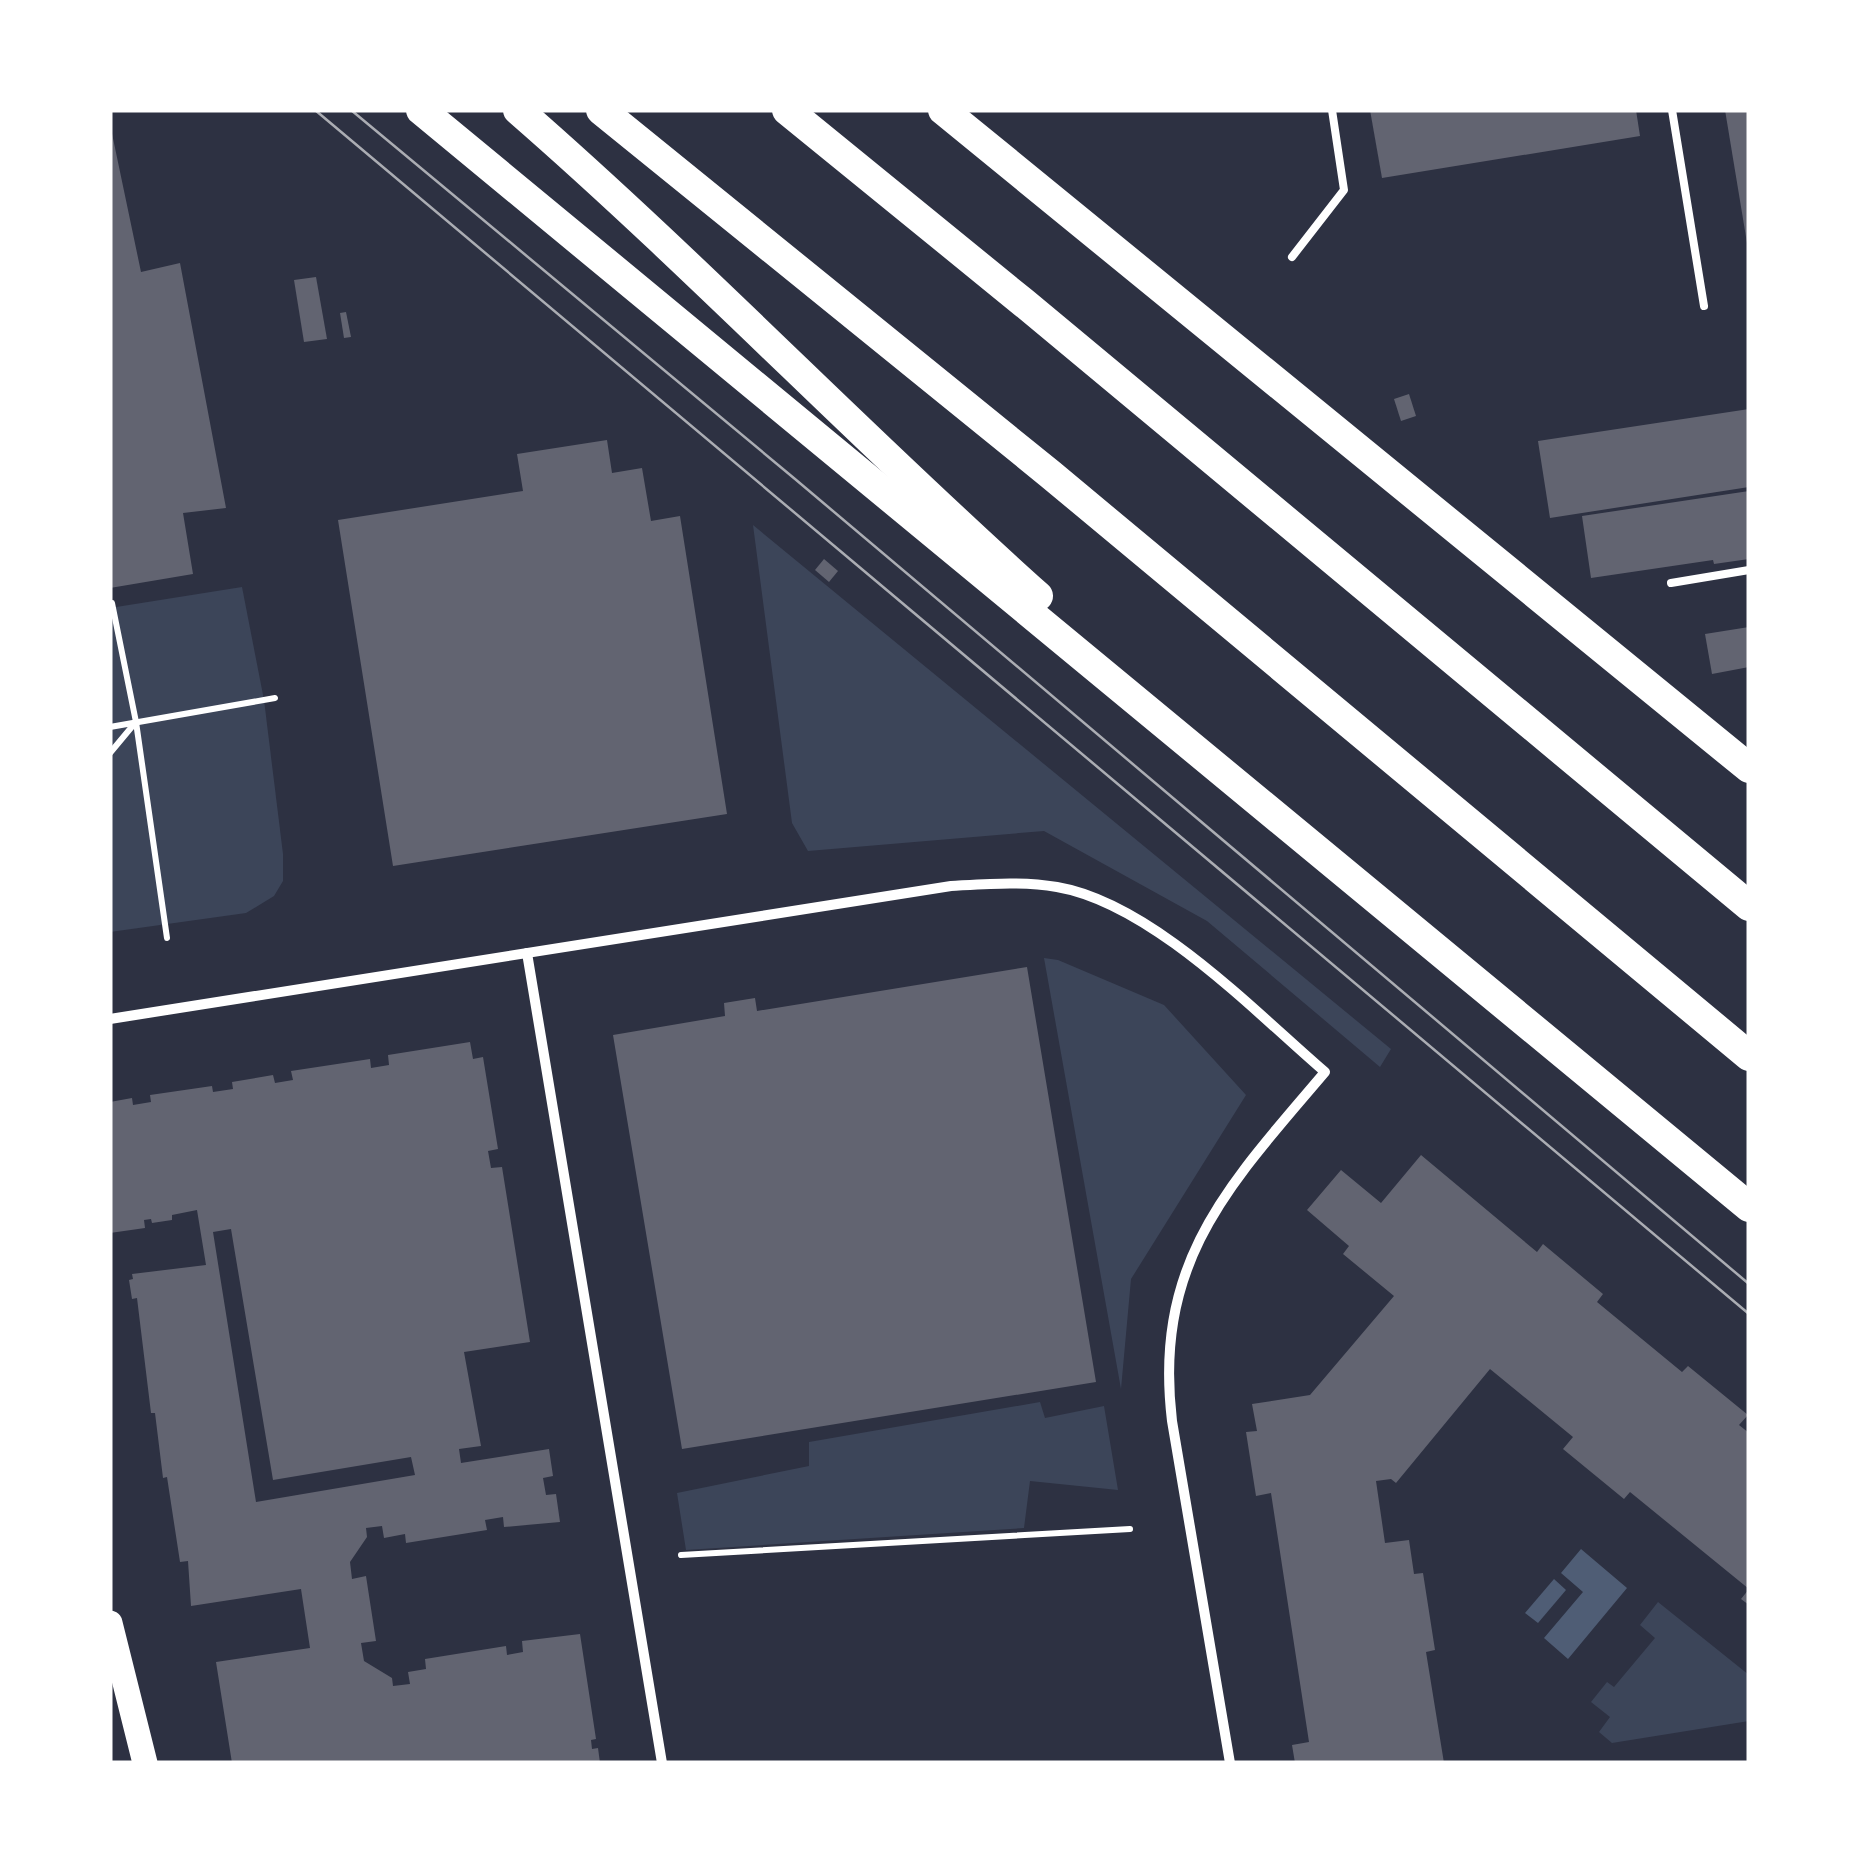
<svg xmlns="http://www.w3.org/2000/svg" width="1859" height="1873" font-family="'IBM Plex Sans',sans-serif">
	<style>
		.green { fill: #3c4559 }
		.water { fill: #4f5d75 }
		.building { fill: #626471; fill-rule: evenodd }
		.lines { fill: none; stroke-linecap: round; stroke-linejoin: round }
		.path { stroke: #fff; stroke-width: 6 }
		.service { stroke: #fff; stroke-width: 8 }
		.minor { stroke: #fff; stroke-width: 10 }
		.primary { stroke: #fff; stroke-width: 25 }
		.motorway { stroke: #fff; stroke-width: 30 }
		.tram { stroke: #abadb3; stroke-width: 2.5 }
	</style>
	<rect width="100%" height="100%" fill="#2d3142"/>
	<g class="green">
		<path d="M753,525L1391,1049L1380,1067L1207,921L1044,831L808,851L792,823Z"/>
		<path d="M242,587L264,700L283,854V881L274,896L246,913L110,932V608Z"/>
		<path d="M1044,958L1058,960L1164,1005L1246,1095L1131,1279L1121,1389Z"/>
		<path d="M1040,1402L1045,1418L1104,1406L1118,1490L1030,1481L1024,1528L686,1550L677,1493L809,1466V1442Z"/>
		<path d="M1658,1602L1749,1675V1721L1612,1743L1599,1732L1610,1717L1591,1702L1607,1682L1614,1687L1655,1638L1640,1625Z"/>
	</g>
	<g class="water">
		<path d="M1581,1549L1627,1588L1568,1659L1544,1638L1583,1592L1561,1573Z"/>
		<path d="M1554,1579L1566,1590L1538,1623L1525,1613Z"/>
	</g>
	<g class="building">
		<path d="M1370,110H1636L1640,136L1382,178Z"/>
		<path d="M1725,110H1749V243H1747Z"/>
		<path d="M110,124L141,272L180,263L226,508L183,513L193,574L110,588Z"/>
		<path d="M316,277L327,339L304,342L294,280Z"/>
		<path d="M346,312L351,337L344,338L340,313Z"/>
		<path d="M1409,394L1416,416L1401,421L1394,399Z"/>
		<path d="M1749,409V487L1550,518L1538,441Z"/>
		<path d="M607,440L612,473L642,468L651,521L680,516L727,814L393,866L338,520L523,491L517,454Z"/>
		<path d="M1749,491V559L1714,564L1713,560L1591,578L1582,516Z"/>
		<path d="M824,559L838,571L829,582L815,570Z"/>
		<path d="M1749,627V667L1712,674L1705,634Z"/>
		<path d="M1027,967L1096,1382L682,1449L613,1035L725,1016L724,1003L755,998L757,1011Z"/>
		<path d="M470,1042L473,1059L483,1057L498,1149L488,1151L491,1168L502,1167L530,1342L464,1352L481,1446L459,1449L461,1463L549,1449L553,1476L543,1478L546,1495L556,1494L560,1522L504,1527L503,1517L485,1520L487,1530L406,1543L405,1534L384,1538L382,1526L366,1528L367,1537L350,1562L352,1579L366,1576L376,1641L361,1643L364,1661L392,1678L393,1686L410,1684L408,1672L426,1669L425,1659L506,1646L507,1655L523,1652L522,1641L580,1634L596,1739L591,1740L592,1749L598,1748L600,1763H232L216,1662L310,1648L301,1589L191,1606L188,1561L180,1562L167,1477L163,1478L155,1413H151L137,1298L132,1299L129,1280L133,1279L132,1274L206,1265L197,1210L172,1215V1220L152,1223L151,1219L144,1220L145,1228L110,1233V1102L132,1098L133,1105L151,1102L150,1095L212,1086L213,1092L233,1089L232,1082L273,1075L275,1083L293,1080L291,1071L370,1059L371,1068L389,1065L388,1055ZM231,1229L273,1480L411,1457L415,1475L256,1502L213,1232Z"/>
		<path d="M1421,1155L1537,1252L1543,1244L1603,1294L1597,1302L1682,1372L1688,1366L1748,1415L1739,1425L1749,1433V1605L1741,1599L1749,1589L1630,1492L1624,1499L1563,1449L1573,1437L1490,1369L1396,1483L1391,1479L1376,1481L1385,1543L1409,1540L1414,1574L1423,1573L1435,1650L1426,1652L1444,1763H1295L1292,1745L1309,1742L1271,1493L1256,1496L1246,1432L1257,1431L1252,1404L1310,1395L1394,1296L1343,1254L1349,1246L1307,1210L1341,1170L1381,1203Z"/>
	</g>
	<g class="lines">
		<g class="path">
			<path d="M112,603L136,722L167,938"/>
			<path d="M110,727L275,698"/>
			<path d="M110,753L135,723"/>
			<path d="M681,1555L1130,1529"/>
		</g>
		<g class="service">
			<path d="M1672,110L1704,306"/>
			<path d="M1292,257L1344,190L1332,110"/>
			<path d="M1671,583L1749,570"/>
		</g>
		<g class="minor">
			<path d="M527,953L662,1763"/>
			<path d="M110,1019L951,886C987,884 1022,881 1057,887C1151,903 1254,1011 1325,1072C1229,1185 1153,1261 1172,1421L1230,1763"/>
		</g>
		<path class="primary" d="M110,1623L145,1763"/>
		<g class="motorway">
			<path d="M421,110L1749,1207"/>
			<path d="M518,110C697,266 861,438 1038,596"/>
			<path d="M601,110L1050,474L1749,1056"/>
			<path d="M787,110L1024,303L1749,906"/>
			<path d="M943,110L1749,768"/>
		</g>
		<g class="tram">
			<path d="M315,110L1749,1314"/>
			<path d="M351,110L795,479L1749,1284"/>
		</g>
	</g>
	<rect width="1859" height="1873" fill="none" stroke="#ffffff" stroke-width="225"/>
</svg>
